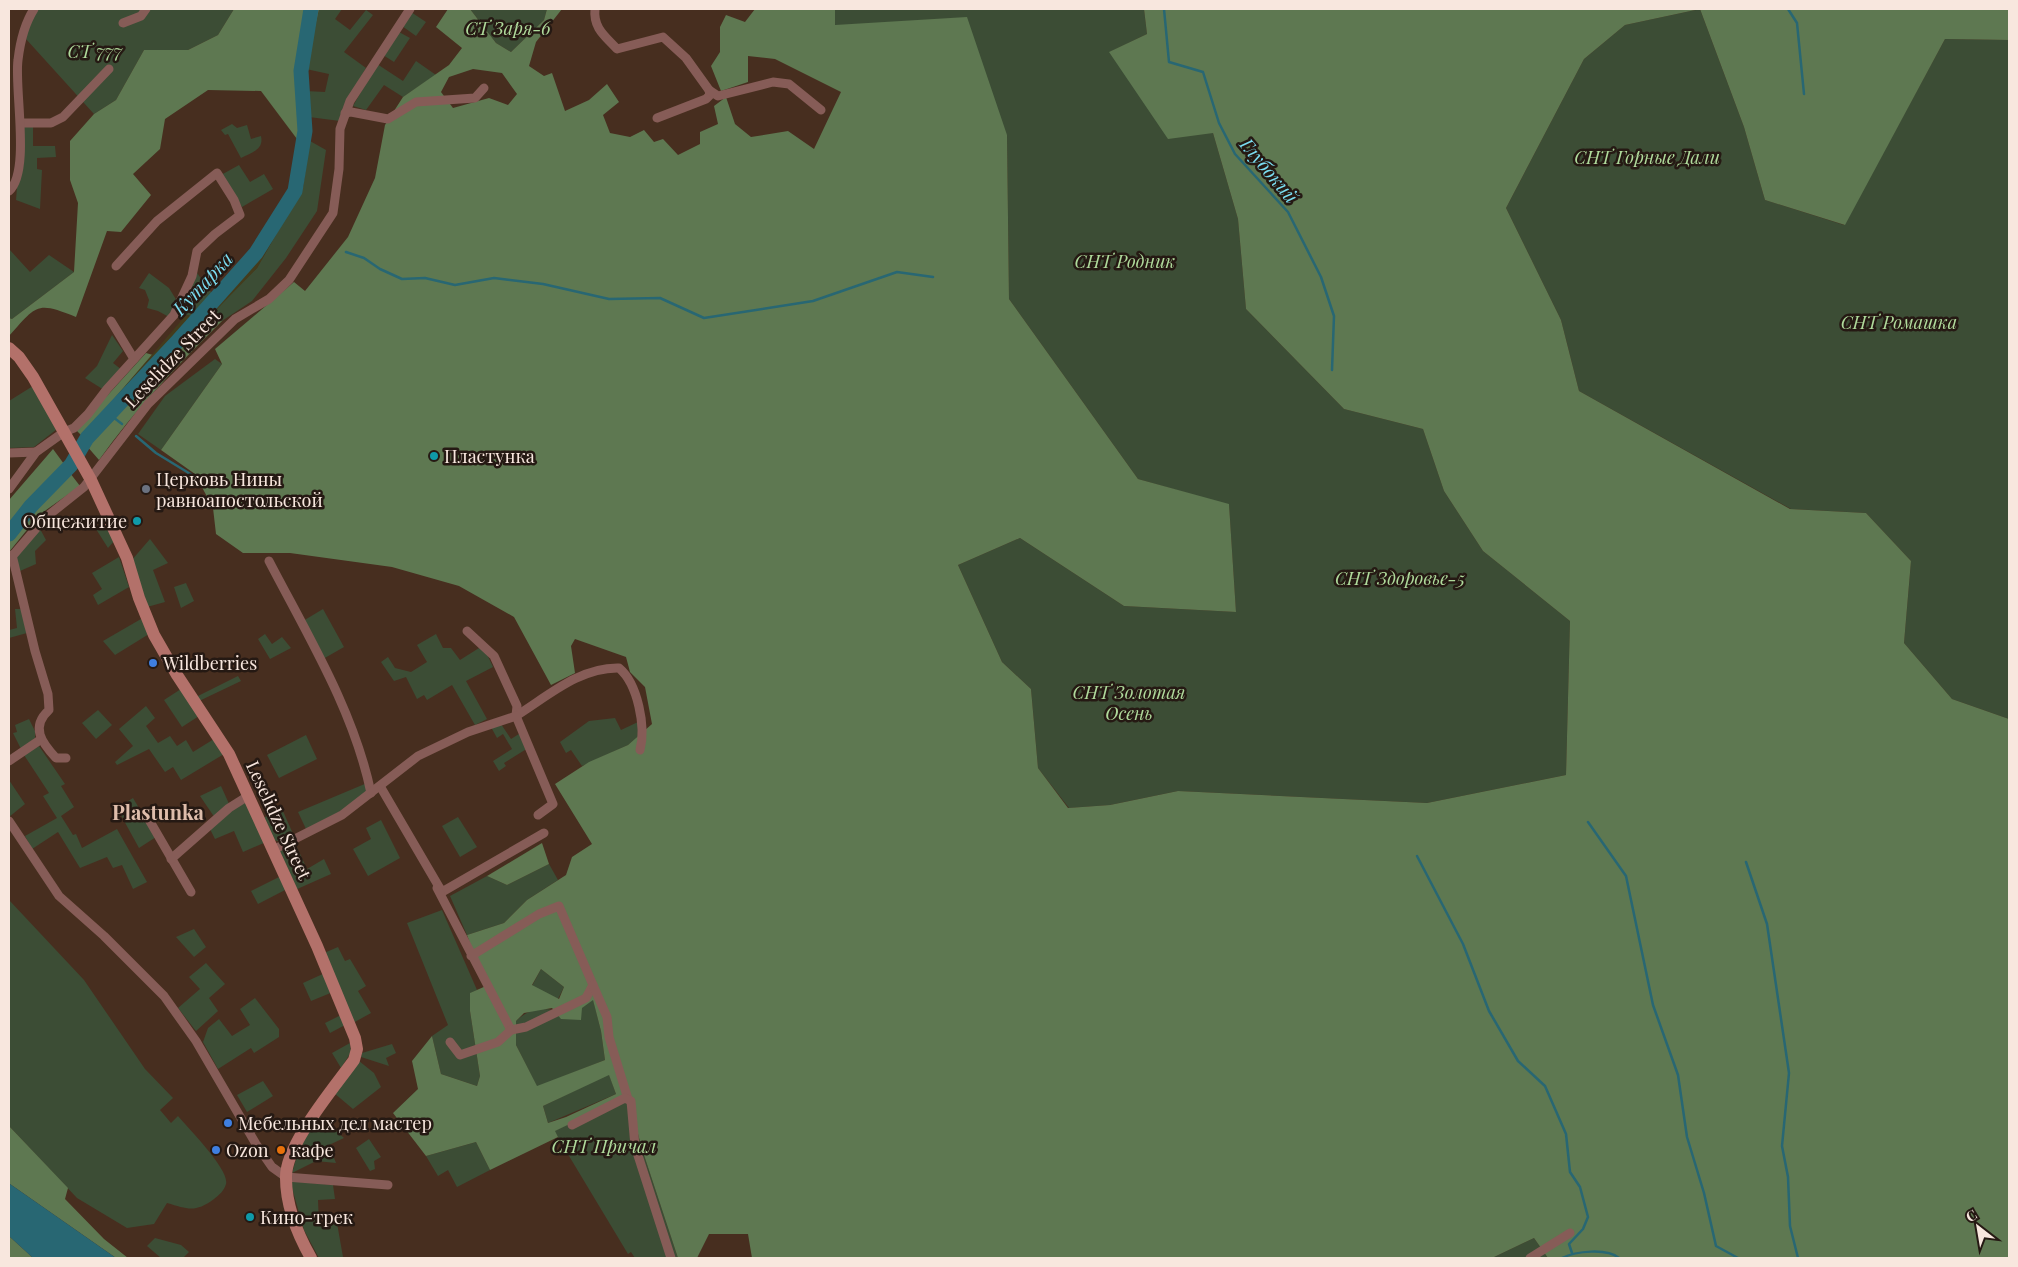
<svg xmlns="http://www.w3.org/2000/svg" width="2018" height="1267" font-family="'Playfair Display',serif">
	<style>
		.green { fill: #3c4d35 }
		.forest { fill: #5e7851; fill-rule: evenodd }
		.sand { fill: #443c1c }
		.water { fill: #286773 }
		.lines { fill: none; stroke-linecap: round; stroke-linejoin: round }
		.stream { stroke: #286773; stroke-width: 2.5 }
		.river { stroke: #286773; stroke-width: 15 }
		.street { stroke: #865c57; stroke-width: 9 }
		.secondary { stroke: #b3716a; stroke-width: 12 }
		.culture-dot { fill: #0f9aa8; stroke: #251913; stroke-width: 2 }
		.worship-dot { fill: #6b7280; stroke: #251913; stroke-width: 2 }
		.shop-dot { fill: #3f7fe0; stroke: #251913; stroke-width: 2 }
		.food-dot { fill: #e8710a; stroke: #251913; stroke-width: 2 }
		.labels { text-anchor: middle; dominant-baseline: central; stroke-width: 5; stroke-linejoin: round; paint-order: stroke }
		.park-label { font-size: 18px; font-style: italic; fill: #afda9b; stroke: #251913 }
		.street-label { font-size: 18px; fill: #f8e7de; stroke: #251913 }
		.poi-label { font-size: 18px; fill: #f8e7de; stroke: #251913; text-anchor: start }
		.water-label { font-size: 19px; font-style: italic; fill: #7adcf0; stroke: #251913 }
		.quarter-label { font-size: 20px; font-weight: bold; fill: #debdab; stroke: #251913 }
	</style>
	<rect width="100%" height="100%" fill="#472e1f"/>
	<g class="green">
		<path d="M29,9H234L218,35L188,50H144L116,100L94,114L26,39L29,25Z"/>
		<path d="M319,9H342L335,19L350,30L366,10L373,15L344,52L366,68L346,102L340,121L309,117L306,91L325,92L329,74L306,69Z"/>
		<path d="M470,9H547L544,20L511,52L496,43Z"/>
		<path d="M835,9H1144L1147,34L1110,52L1213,133L1238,219L1246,309L1344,409L1423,429L1444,491L1483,551L1570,621L1566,775L1427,803L1178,791L1110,805L1069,808L1038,768L1031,689L1002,662L958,565L1020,538L1124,606L1236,612L1229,505L1138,479L1009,299L1007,135L834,25Z"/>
		<path d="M1700,9L1744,127L1765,200L1844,225L1945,39L2009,40V719L1952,699L1904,643L1911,561L1866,513L1791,509L1579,391L1561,320L1506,208L1584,59L1625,25Z"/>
		<path d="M411,12L426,22L416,36L402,26Z"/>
		<path d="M399,32L410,38L394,62L383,55Z"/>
		<path d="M416,61L436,75L403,97L384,85L366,110L353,106L377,64L403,81Z"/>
		<path d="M22,124L33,126V146H55L56,157L37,158V169L42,170L40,209L16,200Z"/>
		<path d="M232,124L237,128L247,125L251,139L261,136C264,150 252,152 241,158L228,134L225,135L221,130Z"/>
		<path d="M310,141L326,150L317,211L286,258L252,301L222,321L209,315L257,268L303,187Z"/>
		<path d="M239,165L250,182L264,174L273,189L242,207L221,175Z"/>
		<path d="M9,249L30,272L49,255L74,272L12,319L9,318Z"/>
		<path d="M149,273L169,288L177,301L169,317L158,311L147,308L149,300L145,290L139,288Z"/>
		<path d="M197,273L214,296L194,317L179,313Z"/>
		<path d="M112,335L123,351L113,363L122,370L104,390L85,378L97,366Z"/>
		<path d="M215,359L222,364L161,450L138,434L165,396Z"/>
		<path d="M33,386L57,429L34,447L9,448V401Z"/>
		<path d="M107,523L115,540L108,548L96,529Z"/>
		<path d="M39,527L46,540L35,551L36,564L20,571L15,555Z"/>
		<path d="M150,539L168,563L153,570L165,602L147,607L131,561Z"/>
		<path d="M119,557L129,587L98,605L93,595L102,589L92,573Z"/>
		<path d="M186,583L194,601L181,608L174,587Z"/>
		<path d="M15,609H22L27,633L9,638V630L17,628Z"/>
		<path d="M323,609L344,647L323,659L303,621Z"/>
		<path d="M141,619L149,634L115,655L103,641Z"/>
		<path d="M265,634L272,644L282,637L291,648L270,659L258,639Z"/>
		<path d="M436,634L443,648H451L460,660L479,648L486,652L493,667L466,681L487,719L475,725L452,685L427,700L424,695L417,699L406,677L394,681L381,662L388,657L395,668L411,672L427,662L417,645Z"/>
		<path d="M238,676L241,681L197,702L194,698Z"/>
		<path d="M181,689L199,716L182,727L164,700Z"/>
		<path d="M146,706L155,718L146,726L158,743L170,736L177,746L186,740L193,752L214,739L224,754L181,780L173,767L165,772L149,749L117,765L115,762L133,746L119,729Z"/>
		<path d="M98,710L112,725L96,739L82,723Z"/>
		<path d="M615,718L621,730L638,722L640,735L628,745L582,766L571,750L566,753L560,742L589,721Z"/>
		<path d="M29,719L35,731V738L21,749L13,733L17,732L15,725Z"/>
		<path d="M501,724L511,739L522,732L528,748L504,763L506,766L499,771L493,761L512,749L503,734L497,738L491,727Z"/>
		<path d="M306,735L317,759L279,778L267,755Z"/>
		<path d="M39,746L65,784L61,786L74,807L61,816L73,835L76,834L82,848L117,829L147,882L133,889L122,865L113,868L107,857L80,868L58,832L32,849L25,836L57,818L43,796L49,793L24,755Z"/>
		<path d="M9,780L25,804L9,817Z"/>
		<path d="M367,783L368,792L339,812L306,829L298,812Z"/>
		<path d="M221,786L230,806L215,818L200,796Z"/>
		<path d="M133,798L156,837L139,848L117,808Z"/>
		<path d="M247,800L266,842L243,852L234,831L215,839L209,827Z"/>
		<path d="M282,809L294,836L281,842L274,840L263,818Z"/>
		<path d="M458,817L477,847L460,857L442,826Z"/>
		<path d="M381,820L400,858L368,876L353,849L371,839L366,828Z"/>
		<path d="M295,843L307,869L324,859L331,874L295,890L277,852Z"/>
		<path d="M549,864L558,880L527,900L504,923L467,935L450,896L487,876L507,885Z"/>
		<path d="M281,876L287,889L258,904L251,891Z"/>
		<path d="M9,900L84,980L145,1069L173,1098L160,1110L171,1123L178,1116C188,1128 230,1170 226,1184C224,1191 219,1195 214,1199C195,1213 188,1209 167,1203L154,1224L127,1228L77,1198L9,1126Z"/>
		<path d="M442,910L477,990L471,993L470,1011L480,1076L477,1086L441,1074L432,1036L448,1025L407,923Z"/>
		<path d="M194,929L206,947L194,957L176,937Z"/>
		<path d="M338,947L345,961L350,959L366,986L358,991L371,1013L353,1023L324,953Z"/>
		<path d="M206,963L225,984L209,998L218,1011L196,1031L178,1008L200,989L189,977Z"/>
		<path d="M541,969L564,987L558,999L532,986Z"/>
		<path d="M325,973L333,992L311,1001L303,983Z"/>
		<path d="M255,998L279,1029V1037L254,1053L251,1048L218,1069L203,1042L208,1028L219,1019L232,1036L250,1025L240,1009Z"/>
		<path d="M593,999L601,1031L605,1060L537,1087L516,1045V1021C537,1001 558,1010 581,1020V1008Z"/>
		<path d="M343,1014L347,1024L330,1033L325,1023Z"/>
		<path d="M350,1043L351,1052L341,1068L332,1053Z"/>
		<path d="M392,1044L396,1053L386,1058L389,1066L361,1057L362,1053Z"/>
		<path d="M359,1061L374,1073L381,1087L353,1109L334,1093Z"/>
		<path d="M609,1074L616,1094L548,1123L543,1106Z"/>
		<path d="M263,1081L273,1096L247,1112L237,1095Z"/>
		<path d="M628,1095L642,1149L678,1258H635L631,1252L628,1254L554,1131Z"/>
		<path d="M320,1117L344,1138L329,1145L336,1163L316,1161L292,1173L301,1142Z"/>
		<path d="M369,1139L381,1157L374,1161L375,1169L370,1171L356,1148Z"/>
		<path d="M476,1142L490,1170L457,1187L448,1170L438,1176L426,1156Z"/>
		<path d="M290,1181L333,1185L335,1199L318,1200L319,1224L337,1223L343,1257L319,1258L304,1230Z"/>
		<path d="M155,1238L181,1245L189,1252L183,1258H161L147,1246Z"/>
		<path d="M1534,1238L1548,1258H1492Z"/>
	</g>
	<g class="forest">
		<path d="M234,9H319L304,77L297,85L301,133L297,139L261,91L208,90L165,119L160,149L133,174L151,195L121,232L107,231L76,317C36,301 37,305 9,336V318L12,319L74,272L78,203L70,180V141L94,114L116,100L144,50H188L218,35Z"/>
		<path d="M448,9H470L496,43L511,52L544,20L547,9H562L536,42L529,66L544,76L552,73L565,111L589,100L607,84L619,102L603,115L610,133L630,137L644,130L654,142L663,139L678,155L700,144V132L718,124L714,106L726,97L735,124L751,137L788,131L814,149L841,92L775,59L748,56V82L721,91L711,66L720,52V27L726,15L745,22L755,9H835V25L967,17L1007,135L1009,299L1138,479L1229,504L1236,612L1124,606L1020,538L958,565L1002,662L1031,689L1038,768L1068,808L1110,805L1178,791L1427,803L1566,775L1570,621L1483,551L1444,491L1423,429L1344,409L1246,309L1238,219L1213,133L1168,139L1109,52L1147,34L1144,9H2009V40L1945,39L1845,225L1765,200L1744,127L1700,9L1625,25L1584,59L1506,208L1561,320L1579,391L1790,509L1866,513L1911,561L1904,643L1952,699L2009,719V1258H1548L1534,1238L1492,1258H752L748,1234H709L697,1258H678L642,1149L628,1096L555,1131L558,1137L490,1170L476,1142L426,1156L393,1113L418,1089L412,1061L432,1036L441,1074L477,1086L480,1076L470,1011V993L486,986L467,935L504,923L527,900L566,875L572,857L592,844L555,784L589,762L628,745L652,724L645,687L630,672L626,657L575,639L571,646L575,673L551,685L514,617L459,586L392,567L290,553H243L216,534L213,508L195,474L161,450L222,364L215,349L294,282L305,291L348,237L375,178L385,125L403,97L449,65L462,48L436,27ZM473,69L502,73L517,94L508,105L489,98L453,108L441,92L449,77ZM541,969L564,987L559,999L532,985ZM593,1000L601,1031L605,1060L537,1086L516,1045V1021L524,1013L552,1008L561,1019L581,1020L582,1008ZM609,1075L616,1094L566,1117L548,1123L543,1106Z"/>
		<path d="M209,315L222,321C178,365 135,409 99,460L86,445Z"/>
		<path d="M146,353L153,355L82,436L76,430Z"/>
		<path d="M53,449L64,464L46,481L9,525V500Z"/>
		<path d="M70,473L80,486L39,515L9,552V539Z"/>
		<path d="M542,843L549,864L507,885L487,876Z"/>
		<path d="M9,1126L68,1188L65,1199L104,1239L128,1258H116L10,1184Z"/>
		<path d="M9,1236L32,1257L33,1258H9Z"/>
	</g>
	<path class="sand" d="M304,77L310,141L303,187L257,268L92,438L70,473L9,539V525L46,481L64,464L82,436L186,315L194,317L254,251L291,188L297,139L301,133L297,85Z"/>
	<path class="water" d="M9,1182L10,1184L116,1258H33L9,1236Z"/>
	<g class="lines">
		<g class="stream">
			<path d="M1164,9L1169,62L1203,72L1219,123L1235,154L1288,212L1321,277L1334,316L1332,370"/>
			<path d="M1788,9L1797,23L1804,94"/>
			<path d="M346,252L364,258L380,269L402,279L425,278L455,285L494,278L543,284L609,299L660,298L704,318L813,301L897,272L933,277"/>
			<path d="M109,414L122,424"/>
			<path d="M136,436L156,453L192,475"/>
			<path d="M1588,822L1626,876L1653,1005L1678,1075L1687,1137L1704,1193L1716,1246L1738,1258"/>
			<path d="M1417,856L1463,944L1489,1011L1518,1061L1545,1086L1566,1134L1570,1172L1580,1187L1588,1217L1583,1229L1569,1244L1572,1253"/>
			<path d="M1746,862L1767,924L1789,1073L1782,1146L1788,1177L1790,1226L1798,1258"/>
			<path d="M1562,1258C1576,1251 1607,1248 1619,1258"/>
		</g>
		<path class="river" d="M9,534L31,506L71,465L87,438L176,343L256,253L295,191L305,131L301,71L311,9"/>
		<g class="street">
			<path d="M595,9C593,28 605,36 617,49L663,37L686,58L709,90L710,95L706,99L657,118"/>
			<path d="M123,23L141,16L146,9"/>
			<path d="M709,90L718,96L773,82L789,84L821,110"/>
			<path d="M345,113L351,112L388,119L416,102L475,98L484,88"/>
			<path d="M21,123H51L63,117L109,69"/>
			<path d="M9,191C31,172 14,88 18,60C20,43 25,23 34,9"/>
			<path d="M111,321L134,359"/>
			<path d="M9,453L36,452"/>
			<path d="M9,489L36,452L64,432L74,428L88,414L107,389L174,315L192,276L197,251L215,234L240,215L234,200L217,173L157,221L116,266"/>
			<path d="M12,555L35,651L48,694L49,710C30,727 42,743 56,758H66"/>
			<path d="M9,560L45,518L84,487L148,404L235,319L269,299L289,280L333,213L339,169L340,129L350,101L410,9"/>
			<path d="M269,561C308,636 354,711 371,793"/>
			<path d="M467,631L494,656L517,706L516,716"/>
			<path d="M516,716C548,696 580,667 619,668C638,684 646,727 640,750"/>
			<path d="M9,761L40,740"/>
			<path d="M380,786L442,892L544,833"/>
			<path d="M148,818L191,892"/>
			<path d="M9,821L59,896L104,936L164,996L196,1041L256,1144L272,1167L286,1177L388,1185"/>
			<path d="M273,850L342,815L418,756L468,732L516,716L553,804L538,815"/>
			<path d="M171,859L229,808L248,796"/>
			<path d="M437,888L511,1030L526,1027L586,998L593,985L559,906L539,914L471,956"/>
			<path d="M593,985L607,1017L609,1037L628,1099"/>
			<path d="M450,1042L460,1055L498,1042L511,1030"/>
			<path d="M572,1125L625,1098L631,1101L635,1146L671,1258"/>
			<path d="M1530,1258L1570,1233"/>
		</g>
		<path class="secondary" d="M9,348L19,357L33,377L91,480L127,558L139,598L154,635L177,675L229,754L317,946L355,1038L357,1049L354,1060C334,1088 285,1145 286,1178C286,1205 298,1235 311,1258"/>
	</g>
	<g class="culture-dot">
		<circle cx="434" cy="456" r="5"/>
		<circle cx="137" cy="521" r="5"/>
		<circle cx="250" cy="1217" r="5"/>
	</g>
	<circle class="worship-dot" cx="146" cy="489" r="5"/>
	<g class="shop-dot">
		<circle cx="153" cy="663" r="5"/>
		<circle cx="228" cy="1123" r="5"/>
		<circle cx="216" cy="1150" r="5"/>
	</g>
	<circle class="food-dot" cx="281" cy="1150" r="5"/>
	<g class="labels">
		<g class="park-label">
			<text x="508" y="28">СТ Заря-6</text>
			<text x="95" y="51">СТ 777</text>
			<text x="1647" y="157">СНТ Горные Дали</text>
			<text x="1125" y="261">СНТ Родник</text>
			<text x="1899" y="322">СНТ Ромашка</text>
			<text x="1400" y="578">СНТ Здоровье-5</text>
			<text x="1129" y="692">СНТ Золотая<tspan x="1129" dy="21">Осень</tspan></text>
			<text x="604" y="1146">СНТ Причал</text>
		</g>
		<g class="street-label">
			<text transform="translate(172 358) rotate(-46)">Leselidze Street</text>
			<text transform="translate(279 820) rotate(65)">Leselidze Street</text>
		</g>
		<g class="poi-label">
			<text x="444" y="456">Пластунка</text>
			<text x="156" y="479">Церковь Нины<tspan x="156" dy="21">равноапостольской</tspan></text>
			<text x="127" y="521" text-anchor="end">Общежитие</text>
			<text x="163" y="663">Wildberries</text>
			<text x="238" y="1123">Мебельных дел мастер</text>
			<text x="226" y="1150">Ozon</text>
			<text x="291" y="1150">кафе</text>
			<text x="260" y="1217">Кино-трек</text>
		</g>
		<g class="water-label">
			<text transform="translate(1270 170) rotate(50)">Глубокий</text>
			<text transform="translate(202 283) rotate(-47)">Кутарка</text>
		</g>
		<g class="quarter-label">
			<text x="158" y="811">Plastunka</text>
		</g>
	</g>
	<rect width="2018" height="1267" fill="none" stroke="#f8e7de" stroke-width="20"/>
	<g transform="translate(1978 1227) rotate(329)" stroke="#251913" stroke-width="4" paint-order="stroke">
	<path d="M0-4L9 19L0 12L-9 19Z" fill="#f8e7de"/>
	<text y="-8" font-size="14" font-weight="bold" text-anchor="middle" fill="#f8e7de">С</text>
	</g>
</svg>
